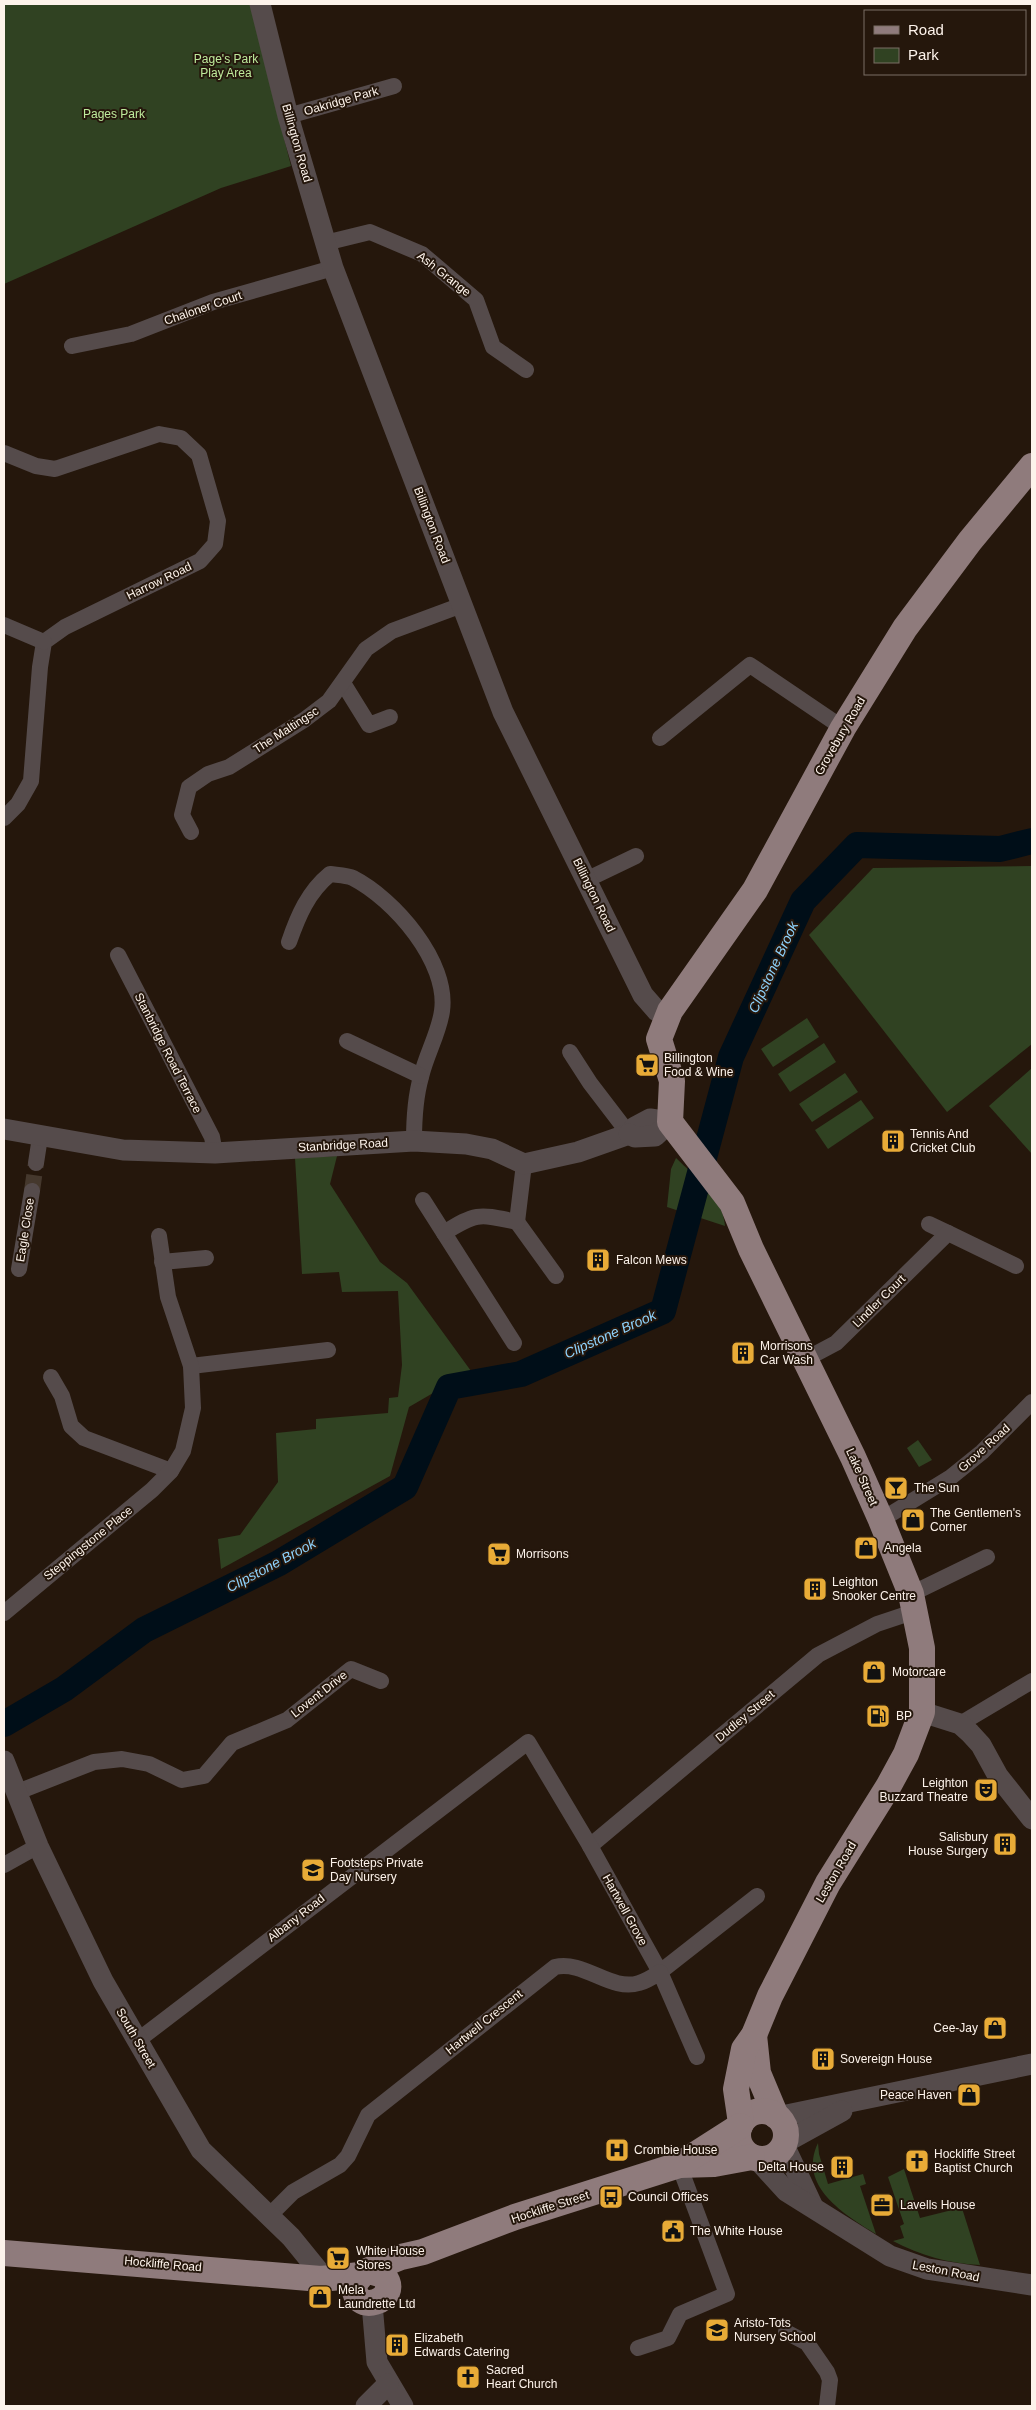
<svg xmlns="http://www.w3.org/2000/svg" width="1036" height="2410" font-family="Helvetica,sans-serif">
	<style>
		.green { fill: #304222 }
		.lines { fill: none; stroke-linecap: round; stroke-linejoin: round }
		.river { stroke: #000e18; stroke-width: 26 }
		.minor-tunnel { stroke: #45382d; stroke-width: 16; stroke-dasharray: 16 8; stroke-linecap: butt }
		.minor { stroke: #554b4b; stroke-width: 16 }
		.tertiary { stroke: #554b4b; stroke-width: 21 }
		.primary { stroke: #8f7b7c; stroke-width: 26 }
		.labels { text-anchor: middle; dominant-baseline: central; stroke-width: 4; stroke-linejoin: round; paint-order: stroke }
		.park-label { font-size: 12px; fill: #beeb9c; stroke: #25170c }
		.street-label { font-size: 12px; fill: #fdf3eb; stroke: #25170c }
		.poi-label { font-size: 12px; fill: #fdf3eb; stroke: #25170c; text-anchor: start }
		.water-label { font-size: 14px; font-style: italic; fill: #8ed2fc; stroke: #25170c }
	</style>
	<rect width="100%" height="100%" fill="#25170c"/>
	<g class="green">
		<path d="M4,4H250L291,166L221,188L4,284Z"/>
		<path d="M1032,866V1044L947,1112L809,935L873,868Z"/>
		<path d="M807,1018L819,1037L773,1067L761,1049Z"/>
		<path d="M824,1043L836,1062L790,1092L778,1074Z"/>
		<path d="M1032,1068V1154L989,1106Z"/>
		<path d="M845,1073L858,1092L812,1122L799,1104Z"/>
		<path d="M861,1100L874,1118L828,1149L815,1130Z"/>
		<path d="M337,1156L330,1184L380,1262L407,1283L471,1371L409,1407L390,1476L221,1569L218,1539L240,1535L278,1482L276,1433L316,1429V1419L388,1413L389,1398L398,1397L402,1365L398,1291L342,1292L339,1272L302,1274L295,1158Z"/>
		<path d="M676,1158C695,1177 723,1197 725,1226L667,1207L671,1169Z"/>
		<path d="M918,1440L932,1460L919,1467L907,1448Z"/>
		<path d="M818,2143L819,2154L828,2184L863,2174L866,2184L860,2186L876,2234C845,2215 797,2186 818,2143Z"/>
		<path d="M904,2169L920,2218L956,2209L961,2205L980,2265C951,2264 919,2255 893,2241L904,2238L900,2226L904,2224L888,2177Z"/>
	</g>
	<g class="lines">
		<path class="river" d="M4,1724L64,1689L144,1630L279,1563L405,1487L449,1387L521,1374L663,1311L731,1057L803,901L857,845L1000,849L1032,841"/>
		<path class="minor-tunnel" d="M32,1191L36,1163"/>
		<g class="minor">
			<path d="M288,116L394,86"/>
			<path d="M325,243L370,232L422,254L476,300L493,347L526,370"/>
			<path d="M72,346L131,334L213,302L333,268"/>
			<path d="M4,453L36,466L55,469L159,434L181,438L199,455L218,521L215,544L200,561L65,627L44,642L40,667L31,781L18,804L4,818"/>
			<path d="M4,625L44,642"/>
			<path d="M343,683L369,725L390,717"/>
			<path d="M660,738L750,665L843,728"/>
			<path d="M191,832L182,815L189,787L208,774L229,767L304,720L329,701L366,649L392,631L462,605"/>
			<path d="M586,880L636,856"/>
			<path d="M289,942C298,916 308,892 330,874C337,875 347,875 353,878C394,899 449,962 442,1011C439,1033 426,1055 421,1077C415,1098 414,1119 414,1141"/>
			<path d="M118,955L212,1137L215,1153"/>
			<path d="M347,1041L421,1076"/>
			<path d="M570,1052L590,1083L629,1134"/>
			<path d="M36,1163L40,1137"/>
			<path d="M423,1200L514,1343"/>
			<path d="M517,1222L556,1276"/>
			<path d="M929,1224L948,1233"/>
			<path d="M444,1233C477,1212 479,1214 517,1222L524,1164"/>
			<path d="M162,1262L206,1258"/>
			<path d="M19,1269L32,1191"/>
			<path d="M804,1360L836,1343L948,1233L1016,1266"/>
			<path d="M191,1366L328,1350"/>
			<path d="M51,1377L62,1396L71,1426L84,1438L171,1471"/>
			<path d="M881,1520L951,1477L982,1452L1032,1402"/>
			<path d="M911,1594L987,1557"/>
			<path d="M4,1613L152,1490L171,1471L183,1451L193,1408L191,1366L168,1297L159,1236"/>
			<path d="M960,1724L1032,1681"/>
			<path d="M15,1793L94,1762L122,1759L149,1764L182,1780L204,1776L232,1743L287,1720L351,1669L381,1681"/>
			<path d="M590,1846L818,1655L877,1624L916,1611"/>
			<path d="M4,1865L38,1846"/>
			<path d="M137,2041L528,1742L590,1846L660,1972L757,1896"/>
			<path d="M269,2216L293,2192L340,2165L348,2156L368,2115L555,1967C584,1960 611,1992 639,1983C647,1981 654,1976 660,1972L697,2057"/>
			<path d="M786,2332L807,2343L827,2372L830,2380L827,2406"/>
			<path d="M638,2348L668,2338L680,2314L727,2294L679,2165"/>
		</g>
		<g class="tertiary">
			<path d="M260,4L288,116L333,268L503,712L643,995L657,1011L667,1018"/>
			<path d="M4,1129L123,1150L215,1153L414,1141L466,1144L492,1149L524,1164L578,1152L629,1134L635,1127L650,1119L670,1122"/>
			<path d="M629,1134L635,1137L655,1136L670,1122"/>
			<path d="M922,1712L960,1724L970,1733L981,1745L998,1776L1032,1819"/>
			<path d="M4,1761L38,1846L103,1981L201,2150L291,2237L317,2269L321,2279"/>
			<path d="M777,2117L1032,2064"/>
			<path d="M784,2143L842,2111"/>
			<path d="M784,2145L813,2207"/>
			<path d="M756,2158L786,2191L890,2256L927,2269L1032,2285"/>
			<path d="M372,2304L377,2362L403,2406"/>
			<path d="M366,2406L388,2384"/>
		</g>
		<g class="primary">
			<path d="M754,2035L758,2073L776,2116"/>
			<circle cx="762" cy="2135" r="24"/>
			<path d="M741,2123L736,2089L744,2049L754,2035L770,1996L828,1883L888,1787L906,1754L922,1712V1648L911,1594L881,1520L853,1457L751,1249L732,1203L670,1122L672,1081L659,1039L670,1011L755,890L843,728L905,628L970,541L1032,466"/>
			<path d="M679,2165L714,2164L752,2157"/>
			<path d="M4,2253L321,2279L360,2275"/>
			<path d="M369,2271L383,2275C405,2301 350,2318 355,2283L364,2272L401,2257L423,2252L515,2217L679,2165L740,2126"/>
		</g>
	</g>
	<defs>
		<g id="supermarket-square" transform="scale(1.25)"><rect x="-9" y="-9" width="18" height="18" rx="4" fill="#e8ab37" stroke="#25170c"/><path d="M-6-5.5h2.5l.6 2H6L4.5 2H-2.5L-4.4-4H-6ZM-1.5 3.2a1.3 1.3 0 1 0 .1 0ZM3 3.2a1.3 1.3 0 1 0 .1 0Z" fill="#111"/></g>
		<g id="building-square" transform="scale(1.25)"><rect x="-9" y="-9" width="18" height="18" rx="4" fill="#e8ab37" stroke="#25170c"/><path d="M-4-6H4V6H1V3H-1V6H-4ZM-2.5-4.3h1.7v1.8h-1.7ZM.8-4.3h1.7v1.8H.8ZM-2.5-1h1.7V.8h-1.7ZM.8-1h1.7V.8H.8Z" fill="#111"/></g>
		<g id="bar-square" transform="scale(1.25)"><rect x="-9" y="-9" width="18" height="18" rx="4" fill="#e8ab37" stroke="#25170c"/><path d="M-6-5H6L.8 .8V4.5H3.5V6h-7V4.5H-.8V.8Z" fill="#111"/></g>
		<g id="shop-square" transform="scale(1.25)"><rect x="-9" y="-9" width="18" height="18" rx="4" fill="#e8ab37" stroke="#25170c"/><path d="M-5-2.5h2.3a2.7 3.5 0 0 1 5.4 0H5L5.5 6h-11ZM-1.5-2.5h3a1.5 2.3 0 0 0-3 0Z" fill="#111"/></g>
		<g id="fuel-square" transform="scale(1.25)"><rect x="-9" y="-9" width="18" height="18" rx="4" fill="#e8ab37" stroke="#25170c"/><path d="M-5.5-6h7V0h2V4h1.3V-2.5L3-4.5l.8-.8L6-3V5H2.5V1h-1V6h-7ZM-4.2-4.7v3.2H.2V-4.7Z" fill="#111"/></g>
		<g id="theatre-square" transform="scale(1.25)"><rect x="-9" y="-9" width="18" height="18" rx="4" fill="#e8ab37" stroke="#25170c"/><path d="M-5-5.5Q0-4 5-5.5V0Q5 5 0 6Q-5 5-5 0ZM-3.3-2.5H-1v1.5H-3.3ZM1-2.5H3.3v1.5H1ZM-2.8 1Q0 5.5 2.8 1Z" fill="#111"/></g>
		<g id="school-square" transform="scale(1.25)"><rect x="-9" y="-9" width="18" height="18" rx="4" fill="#e8ab37" stroke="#25170c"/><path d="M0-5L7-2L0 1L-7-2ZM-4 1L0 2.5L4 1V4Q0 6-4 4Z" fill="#111"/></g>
		<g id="hospital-square" transform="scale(1.25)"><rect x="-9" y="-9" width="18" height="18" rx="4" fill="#e8ab37" stroke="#25170c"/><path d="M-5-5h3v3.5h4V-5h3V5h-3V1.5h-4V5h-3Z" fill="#111"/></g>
		<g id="church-square" transform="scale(1.25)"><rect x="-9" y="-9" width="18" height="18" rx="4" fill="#e8ab37" stroke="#25170c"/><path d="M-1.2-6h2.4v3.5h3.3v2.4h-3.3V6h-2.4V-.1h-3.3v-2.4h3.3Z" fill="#111"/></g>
		<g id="bus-square" transform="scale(1.25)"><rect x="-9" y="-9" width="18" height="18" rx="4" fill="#e8ab37" stroke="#25170c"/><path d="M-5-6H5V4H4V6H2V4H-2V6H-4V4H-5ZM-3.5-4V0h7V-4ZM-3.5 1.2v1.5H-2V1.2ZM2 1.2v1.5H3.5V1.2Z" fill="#111"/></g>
		<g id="office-square" transform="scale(1.25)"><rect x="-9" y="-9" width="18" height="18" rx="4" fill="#e8ab37" stroke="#25170c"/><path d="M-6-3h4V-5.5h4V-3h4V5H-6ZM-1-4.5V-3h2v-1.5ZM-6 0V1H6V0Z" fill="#111"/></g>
		<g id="civic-square" transform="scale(1.25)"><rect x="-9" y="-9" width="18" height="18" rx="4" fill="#e8ab37" stroke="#25170c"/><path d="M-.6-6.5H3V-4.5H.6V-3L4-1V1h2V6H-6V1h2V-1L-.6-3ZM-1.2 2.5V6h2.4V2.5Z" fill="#111"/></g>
	</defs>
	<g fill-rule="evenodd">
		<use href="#supermarket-square" x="647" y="1065"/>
		<use href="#building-square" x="893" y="1141"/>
		<use href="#building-square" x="598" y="1260"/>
		<use href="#building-square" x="743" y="1353"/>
		<use href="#bar-square" x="896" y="1488"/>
		<use href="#shop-square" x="913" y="1520"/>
		<use href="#shop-square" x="866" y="1548"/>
		<use href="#supermarket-square" x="499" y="1554"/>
		<use href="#building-square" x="815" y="1589"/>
		<use href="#shop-square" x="874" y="1672"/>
		<use href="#fuel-square" x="878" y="1716"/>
		<use href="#theatre-square" x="986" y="1790"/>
		<use href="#building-square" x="1005" y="1844"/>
		<use href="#school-square" x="313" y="1870"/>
		<use href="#shop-square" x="995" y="2028"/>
		<use href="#building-square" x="823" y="2059"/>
		<use href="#shop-square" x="969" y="2095"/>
		<use href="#hospital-square" x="617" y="2150"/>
		<use href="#church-square" x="917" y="2161"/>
		<use href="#building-square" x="842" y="2167"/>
		<use href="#bus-square" x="611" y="2197"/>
		<use href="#office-square" x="882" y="2205"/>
		<use href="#civic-square" x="673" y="2231"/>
		<use href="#supermarket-square" x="338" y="2258"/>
		<use href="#shop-square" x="320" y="2297"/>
		<use href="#school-square" x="717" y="2330"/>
		<use href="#building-square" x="397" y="2345"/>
		<use href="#church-square" x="468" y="2377"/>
	</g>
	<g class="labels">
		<g class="park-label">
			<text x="226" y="59">Page's Park<tspan x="226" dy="14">Play Area</tspan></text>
			<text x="114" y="114">Pages Park</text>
		</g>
		<g class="street-label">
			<text transform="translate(341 101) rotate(-16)">Oakridge Park</text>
			<text transform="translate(297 143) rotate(74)">Billington Road</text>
			<text transform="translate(444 274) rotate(38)">Ash Grange</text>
			<text transform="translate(203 308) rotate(-19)">Chaloner Court</text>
			<text transform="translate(432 525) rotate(69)">Billington Road</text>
			<text transform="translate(159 581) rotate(-26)">Harrow Road</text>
			<text transform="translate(286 730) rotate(-33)">The Maltingsc</text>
			<text transform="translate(840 736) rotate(-60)">Grovebury Road</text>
			<text transform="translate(594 895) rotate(64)">Billington Road</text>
			<text transform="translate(168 1053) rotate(63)">Stanbridge Road Terrace</text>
			<text transform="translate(343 1145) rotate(-3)">Stanbridge Road</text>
			<text transform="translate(25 1230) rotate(-81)">Eagle Close</text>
			<text transform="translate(879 1301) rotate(-45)">Lindler Court</text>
			<text transform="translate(984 1448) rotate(-42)">Grove Road</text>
			<text transform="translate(862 1477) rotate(66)">Lake Street</text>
			<text transform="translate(88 1543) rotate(-39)">Steppingstone Place</text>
			<text transform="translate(319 1694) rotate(-38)">Lovent Drive</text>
			<text transform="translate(745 1716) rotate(-40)">Dudley Street</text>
			<text transform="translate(836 1872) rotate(-60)">Leston Road</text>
			<text transform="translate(625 1910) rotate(61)">Hartwell Grove</text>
			<text transform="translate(296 1918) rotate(-38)">Albany Road</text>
			<text transform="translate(484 2022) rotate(-39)">Hartwell Crescent</text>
			<text transform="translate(136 2038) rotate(60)">South Street</text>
			<text transform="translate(550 2207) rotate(-18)">Hockliffe Street</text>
			<text transform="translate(163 2264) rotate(5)">Hockliffe Road</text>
			<text transform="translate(946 2271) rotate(11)">Leston Road</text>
		</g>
		<g class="poi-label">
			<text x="664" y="1058">Billington<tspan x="664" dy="14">Food &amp; Wine</tspan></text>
			<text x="910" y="1134">Tennis And<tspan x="910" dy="14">Cricket Club</tspan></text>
			<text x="616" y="1260">Falcon Mews</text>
			<text x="760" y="1346">Morrisons<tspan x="760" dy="14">Car Wash</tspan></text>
			<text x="914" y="1488">The Sun</text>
			<text x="930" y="1513">The Gentlemen's<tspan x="930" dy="14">Corner</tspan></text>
			<text x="884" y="1548">Angela</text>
			<text x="516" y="1554">Morrisons</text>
			<text x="832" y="1582">Leighton<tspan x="832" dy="14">Snooker Centre</tspan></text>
			<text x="892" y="1672">Motorcare</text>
			<text x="896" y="1716">BP</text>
			<text x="968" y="1783" text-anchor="end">Leighton<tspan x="968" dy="14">Buzzard Theatre</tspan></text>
			<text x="988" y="1837" text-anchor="end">Salisbury<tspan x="988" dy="14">House Surgery</tspan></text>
			<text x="330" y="1863">Footsteps Private<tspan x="330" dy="14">Day Nursery</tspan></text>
			<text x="978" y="2028" text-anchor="end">Cee-Jay</text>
			<text x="840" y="2059">Sovereign House</text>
			<text x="952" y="2095" text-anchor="end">Peace Haven</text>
			<text x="634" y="2150">Crombie House</text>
			<text x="934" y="2154">Hockliffe Street<tspan x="934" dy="14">Baptist Church</tspan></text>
			<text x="824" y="2167" text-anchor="end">Delta House</text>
			<text x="628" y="2197">Council Offices</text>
			<text x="900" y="2205">Lavells House</text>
			<text x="690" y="2231">The White House</text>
			<text x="356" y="2251">White House<tspan x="356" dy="14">Stores</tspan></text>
			<text x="338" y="2290">Mela<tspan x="338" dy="14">Laundrette Ltd</tspan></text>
			<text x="734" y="2323">Aristo-Tots<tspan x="734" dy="14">Nursery School</tspan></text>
			<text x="414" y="2338">Elizabeth<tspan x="414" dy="14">Edwards Catering</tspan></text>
			<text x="486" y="2370">Sacred<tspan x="486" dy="14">Heart Church</tspan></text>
		</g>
		<g class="water-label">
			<text transform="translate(773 967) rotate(-65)">Clipstone Brook</text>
			<text transform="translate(610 1334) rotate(-24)">Clipstone Brook</text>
			<text transform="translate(271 1565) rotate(-28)">Clipstone Brook</text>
		</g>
	</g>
	<rect width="1036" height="2410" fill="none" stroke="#fdf3eb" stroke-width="10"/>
	<rect x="864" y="10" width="162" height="65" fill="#25170c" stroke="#7b6f65"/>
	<rect x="874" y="26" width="25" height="8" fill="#8f7b7c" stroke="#7b6f65"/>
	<text x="908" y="35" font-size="15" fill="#fdf3eb">Road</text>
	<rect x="874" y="48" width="25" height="15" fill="#304222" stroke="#7b6f65"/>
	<text x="908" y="60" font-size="15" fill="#fdf3eb">Park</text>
</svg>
